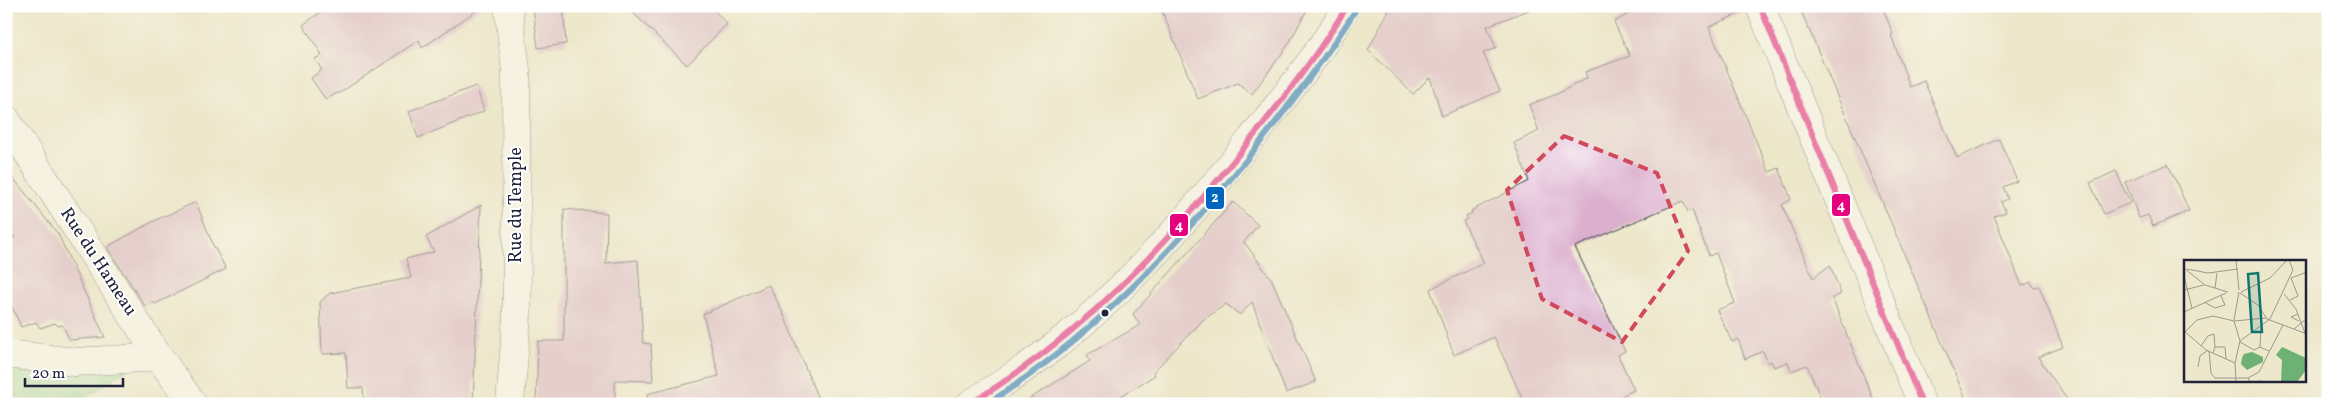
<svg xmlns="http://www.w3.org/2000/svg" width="2334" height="410" font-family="Vollkorn,serif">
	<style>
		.green { fill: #89ce88; stroke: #567862 }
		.building { fill: #dbafcd }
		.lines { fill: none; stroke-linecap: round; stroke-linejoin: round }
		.minor-casing { stroke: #404051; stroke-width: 29 }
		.minor { stroke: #fff; stroke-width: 28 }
		.bus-1-casing { stroke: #fff; stroke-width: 10 }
		.bus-2-casing { stroke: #fff; stroke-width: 10 }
		.bus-1 { stroke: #e5007d; stroke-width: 6 }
		.bus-2 { stroke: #0065bd; stroke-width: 6 }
		.marked { fill: none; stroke: #d1495b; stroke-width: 4; stroke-dasharray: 10 6; stroke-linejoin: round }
		.bus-dot { fill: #22223b; stroke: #fff; stroke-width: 2 }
		.labels { text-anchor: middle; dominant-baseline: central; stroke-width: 4; stroke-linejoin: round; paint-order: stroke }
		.street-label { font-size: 18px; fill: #22223b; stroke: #fff }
		.inset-road { fill: none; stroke: #9c9891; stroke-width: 1 }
		.view { fill: #0f766e; fill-opacity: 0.15; stroke: #0f766e; stroke-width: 2.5 }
		.inset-edge { fill: none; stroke: #22223b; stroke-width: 2.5 }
		.line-badge { stroke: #fff; stroke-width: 2 }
		.badge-label { font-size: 14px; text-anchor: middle; font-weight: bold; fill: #fff }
	</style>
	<rect width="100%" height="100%" fill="#fff"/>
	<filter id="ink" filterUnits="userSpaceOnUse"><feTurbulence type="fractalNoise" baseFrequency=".02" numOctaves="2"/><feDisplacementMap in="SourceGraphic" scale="10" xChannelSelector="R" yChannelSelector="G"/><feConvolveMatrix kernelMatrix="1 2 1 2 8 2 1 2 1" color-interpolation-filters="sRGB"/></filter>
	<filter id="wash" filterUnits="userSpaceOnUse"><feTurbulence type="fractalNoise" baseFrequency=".0096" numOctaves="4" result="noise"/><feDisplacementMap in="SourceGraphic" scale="20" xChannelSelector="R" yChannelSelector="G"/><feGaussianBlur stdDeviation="1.12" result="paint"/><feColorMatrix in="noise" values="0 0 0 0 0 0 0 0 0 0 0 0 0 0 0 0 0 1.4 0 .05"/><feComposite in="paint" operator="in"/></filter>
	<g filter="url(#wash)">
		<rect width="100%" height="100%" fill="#ede7cb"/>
		<path class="green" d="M6,366L129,368L76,404H6Z"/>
		<g id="blocks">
			<g class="building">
				<path d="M329,6H370L371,8L375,6H483L422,48L419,40L338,94L337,93L326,100L311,78L322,70L315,59L322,55L303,25Z"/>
				<path d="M533,6H563L566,44L538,48Z"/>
				<path d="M626,6H710L727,24L687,65Z"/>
				<path d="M1160,6H1309L1288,45L1252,94L1238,83L1198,99Z"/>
				<path d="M1391,6H1534V8L1487,26L1496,48L1483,53L1500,91L1442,116L1430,77L1413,94L1368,50Z"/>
				<path d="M1642,6H1745V11L1709,27L1769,172L1779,168L1791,199L1782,205L1813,278L1830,265L1841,294L1832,298L1875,404H1823L1807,365L1791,371L1788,362L1774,367L1771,361L1768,363L1763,351L1745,359L1738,339L1732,342L1717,310L1735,303L1716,253L1709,256L1692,210L1688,212L1683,201L1575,247L1625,351L1618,355L1634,390L1605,404H1525L1494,337L1454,355L1430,289L1484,263L1463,221L1467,219L1466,216L1472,213L1471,211L1529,181L1514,143L1539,131L1529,105L1557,94L1587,78L1585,72L1630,56L1614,22Z"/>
				<path d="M1799,6H1882L1893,34L1891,35L1910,87L1924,81L1957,158L1999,139L2017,181L2003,187L2008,199L2001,202L2006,212L1994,216L2022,286L2031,282L2034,288L2039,286L2063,347L2038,357L2070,404H1968Z"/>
				<path d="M476,86L484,111L418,138L409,111Z"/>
				<path d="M2168,164L2189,211L2153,226L2148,215L2139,218L2125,182Z"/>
				<path d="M6,169L58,234L105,337L70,340L62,325L58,326L55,323L40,328L36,322L21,327L6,293V245L15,237L6,230Z"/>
				<path d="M2116,171L2130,203L2104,214L2090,183Z"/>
				<path d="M196,202L213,245L226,269L155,304L153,302L145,306L107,247L156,220Z"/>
				<path d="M1233,202L1258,225L1244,242L1272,280L1316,382L1286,393L1252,302L1240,315L1226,304L1203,320L1153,372L1155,375L1108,404H1021L1090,361L1087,355L1140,325L1133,314Z"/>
				<path d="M481,205L473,404H393V401H364L363,388H348L346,353L322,354L320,302L330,293L411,278L406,259L434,252L426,237Z"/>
				<path d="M564,209L607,213L606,263L638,260L643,343L651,344L653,381L615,380V404H536L538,341H564Z"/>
				<path d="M769,285L784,315L820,404H648L647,394L719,376L703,314Z"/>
			</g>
		</g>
	</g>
	<g filter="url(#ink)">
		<use href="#blocks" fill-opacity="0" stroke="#404051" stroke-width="1"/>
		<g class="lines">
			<g class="minor-casing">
				<g id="minor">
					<path d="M508,6L516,70L517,315L510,404"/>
					<path d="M1760,6L1922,404"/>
					<path d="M6,119L159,357L193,404"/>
					<path d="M6,354L75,362L159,357"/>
					<path d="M970,404C999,386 1028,367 1055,346C1130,287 1193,213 1252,138C1286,95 1320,53 1347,6"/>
				</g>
			</g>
			<use href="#minor" class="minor"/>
			<g class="bus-1-casing">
				<g id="bus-1">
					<path d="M1760,6L1922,404"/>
					<path d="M970,404C1086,332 1163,249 1247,144C1283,100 1318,55 1347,6"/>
				</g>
			</g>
			<g class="bus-2-casing">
				<path id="bus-2" d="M987,404C1095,335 1176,248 1255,149C1290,104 1325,59 1355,11"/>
			</g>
			<use href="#bus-1" class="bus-1"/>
			<use href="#bus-2" class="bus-2"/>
		</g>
	</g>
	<path d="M0 0H2334V410H0ZM1564,136L1657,173L1688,251L1622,342L1542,299L1507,190Z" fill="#ede7cb" fill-opacity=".55" fill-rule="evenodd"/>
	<path class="marked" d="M1564,136L1657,173L1688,251L1622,342L1542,299L1507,190Z"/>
	<circle class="bus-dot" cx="1105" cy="313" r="4.5"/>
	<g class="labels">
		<g class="street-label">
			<text transform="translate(516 205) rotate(-90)">Rue du Temple</text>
			<text transform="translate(98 262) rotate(57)">Rue du Hameau</text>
		</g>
	</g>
	<g transform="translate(2184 260)">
		<rect width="122" height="122" fill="#ede7cb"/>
		<path d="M98,87L122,98V110L113,122H97L98,100L92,95ZM68,92L79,97V102L63,110L57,104L58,98L60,94Z" fill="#6eb174"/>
		<path class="inset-road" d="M52,0L55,30M0,8L21,25L44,32M3,9L24,13L54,9M0,16L8,48M31,28L33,13M0,30L20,25M57,32L86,18L103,0M56,33L74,45L83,59L123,74M100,34L112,49L121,73M106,40L114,36L107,18L123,12M20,42L31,48L41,45L37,36M0,52L42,33M114,54L107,57L115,61M50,60L55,32M50,61L56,81M110,69L123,58M0,71L22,90L51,103M0,73L13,60L29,56L50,61L82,58M56,82L70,90L76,87L85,91M17,86L24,76L30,74L31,87M76,87L77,68M25,91L27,113L31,118M29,93L31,87H41L42,99M14,107L16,96L24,90M31,118H64L75,112L99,65M64,118L66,122L77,121M52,122L51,103L56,81L86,59L109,10L105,0"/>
		<path class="view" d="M74,13L78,72H68L64,14Z"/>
		<rect width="122" height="122" class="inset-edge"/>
	</g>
	<g class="line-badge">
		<rect x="1205" y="186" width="20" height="24" rx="5" fill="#0065bd"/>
		<rect x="1831" y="193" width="20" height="24" rx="5" fill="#e5007d"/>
		<rect x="1169" y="213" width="20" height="24" rx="5" fill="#e5007d"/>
	</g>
	<g class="badge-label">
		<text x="1215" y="202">2</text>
		<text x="1841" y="210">4</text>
		<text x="1179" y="230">4</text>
	</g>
	<rect width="2334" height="410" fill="none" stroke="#fff" stroke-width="25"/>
	<path d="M25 378v8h98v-8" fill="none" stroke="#22223b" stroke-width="2.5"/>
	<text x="32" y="378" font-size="15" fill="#22223b" stroke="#ffffff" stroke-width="4" paint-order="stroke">20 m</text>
</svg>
